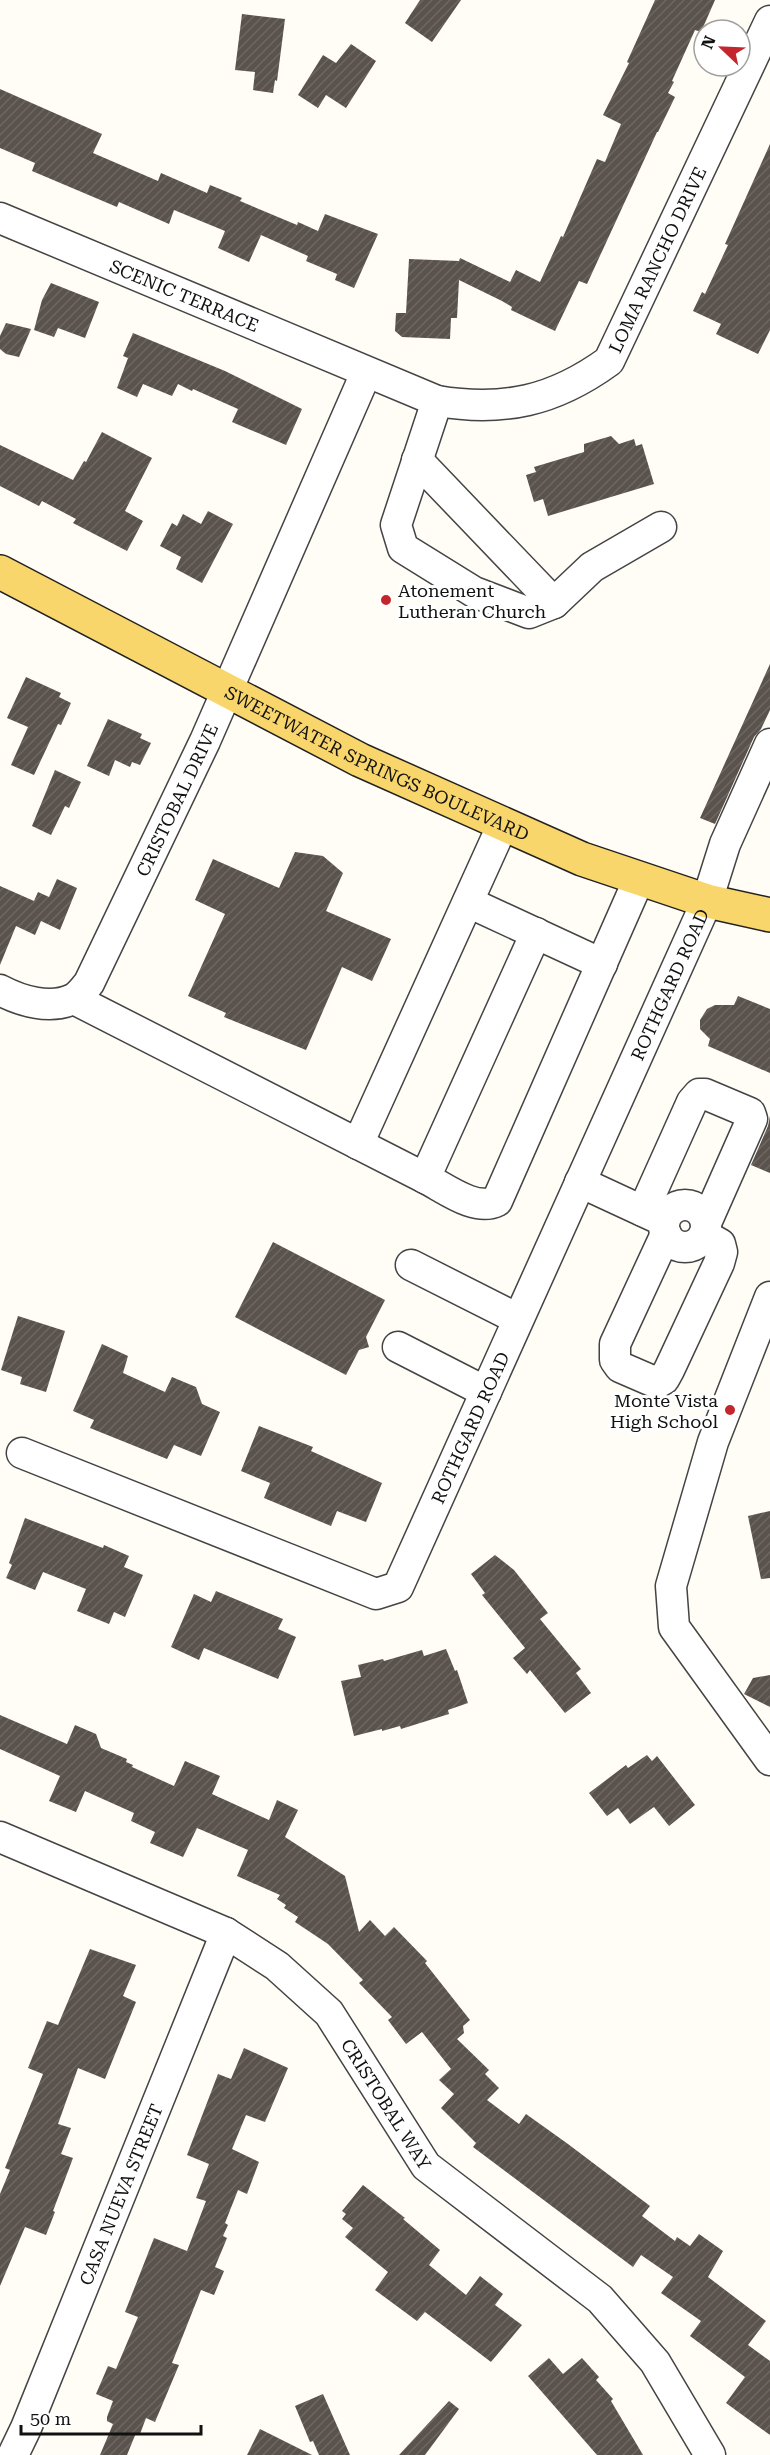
<svg xmlns="http://www.w3.org/2000/svg" width="770" height="2455" font-family="'Roboto Serif',serif">
	<style>
		.building { fill: url(#building-hatch) }
		.lines { fill: none; stroke-linecap: round; stroke-linejoin: round }
		.minor-casing { stroke: #444; stroke-width: 33 }
		.major-casing { stroke: #222; stroke-width: 36 }
		.minor { stroke: #fff; stroke-width: 30 }
		.major { stroke: #f9d66b; stroke-width: 33 }
		.poi-dot { fill: #c4262e; stroke: #fff; stroke-width: 2 }
		.labels { text-anchor: middle; dominant-baseline: central; stroke-width: 6; stroke-linejoin: round; paint-order: stroke }
		.street-label { font-size: 18px; fill: #111; stroke: #fff }
		.poi-label { font-size: 18px; fill: #111; stroke: #fff; text-anchor: start }
	</style>
	<defs>
		<pattern id="building-hatch" width="6" height="6" patternUnits="userSpaceOnUse" patternTransform="scale(1.5)"><rect width="6" height="6" fill="#5a524d"/><path d="M-1 1l2-2M0 6l6-6M5 7l2-2" fill="none" stroke="#6d6662"/></pattern>
	</defs>
	<rect width="100%" height="100%" fill="#fffdf5"/>
	<g class="building">
		<path d="M420,0H461L432,42L405,23Z"/>
		<path d="M655,0H715L701,32L695,30L672,81L674,82L668,93L675,97L658,132H657L587,284L579,281L555,331L511,310L512,307L502,301L459,280L457,318H451L450,339L402,337L395,331L396,313H406L409,259L459,261L460,258L510,282L516,270L540,282L561,236L563,237L597,159L605,162L621,124L603,115L629,63L627,62Z"/>
		<path d="M242,14L285,19L277,81L275,80L273,93L253,90L255,72L235,70Z"/>
		<path d="M351,44L376,61L346,108L326,95L318,108L298,95L323,55L336,63Z"/>
		<path d="M0,89L102,134L93,153L158,181L161,173L207,193L210,185L242,198L240,201L297,225L298,222L318,231L325,214L378,234L354,288L335,280L337,274L306,261L308,256L261,235L249,262L218,248L225,231L174,210L169,224L119,202L117,207L32,171L35,163L0,148Z"/>
		<path d="M770,144V330L758,354L716,334L721,324L693,311L702,292L705,294L728,245L725,244Z"/>
		<path d="M51,283L99,302L85,338L58,328L54,337L34,330L42,300Z"/>
		<path d="M6,323L31,329L19,357L6,354L0,349V336Z"/>
		<path d="M133,333L225,371L302,409L286,445L232,422L238,409L193,389L192,391L178,384L172,396L143,384L137,397L117,388L128,358L123,356Z"/>
		<path d="M102,432L152,458L125,511L143,521L127,551L73,523L76,519L42,501L39,506L0,486V445L73,480L84,461L86,462Z"/>
		<path d="M611,436L619,444L634,439L636,446L642,444L654,484L548,516L543,499L534,502L526,475L536,472L534,467L584,452V444Z"/>
		<path d="M208,511L233,524L202,583L176,569L181,557L160,546L172,523L177,526L183,514L201,524Z"/>
		<path d="M770,664V710L761,729L754,737L715,824L700,818Z"/>
		<path d="M26,677L61,693L59,697L71,703L61,725L58,724L34,775L11,765L28,727L7,718Z"/>
		<path d="M108,719L142,734L140,738L151,743L140,765L132,762L130,767L115,760L109,776L87,766Z"/>
		<path d="M55,770L81,782L69,808L65,806L51,835L32,826Z"/>
		<path d="M295,852L323,856L343,873L326,911L391,939L372,981L342,967L306,1050L224,1017L226,1013L188,996L225,914L195,900L213,859L279,888Z"/>
		<path d="M57,879L77,888L60,930L41,921L35,935L16,926L0,965V886L34,901L38,892L49,897Z"/>
		<path d="M738,996L770,1009V1073L708,1046L710,1039L700,1029V1020L707,1009L715,1005H734Z"/>
		<path d="M770,1116V1173L751,1165L768,1126Z"/>
		<path d="M273,1242L385,1300L366,1337L369,1347L359,1350L346,1375L235,1317Z"/>
		<path d="M18,1316L65,1331L46,1392L20,1384L22,1377L1,1370Z"/>
		<path d="M102,1344L128,1356L123,1373L165,1392L172,1377L196,1387L202,1404L220,1412L201,1456L174,1445L167,1459L90,1428L94,1420L73,1411Z"/>
		<path d="M259,1426L313,1447L311,1451L382,1483L366,1522L337,1511L331,1526L264,1498L270,1483L241,1471Z"/>
		<path d="M770,1511V1578L761,1579L748,1516Z"/>
		<path d="M25,1518L103,1548L104,1545L129,1556L124,1567L143,1575L125,1617L114,1612L109,1624L77,1611L86,1589L43,1572L35,1590L6,1578L12,1565L9,1563Z"/>
		<path d="M495,1555L514,1570L548,1613L540,1619L581,1669L576,1673L591,1693L565,1713L530,1670L527,1674L513,1658L525,1648L482,1595L485,1593L471,1574Z"/>
		<path d="M216,1591L283,1619L278,1629L296,1637L278,1679L204,1648L199,1660L171,1647L194,1594L211,1602Z"/>
		<path d="M446,1649L455,1671L457,1670L468,1703L448,1710L449,1714L401,1729L400,1726L382,1731V1729L354,1736L341,1681L361,1677L358,1665L383,1659L384,1661L422,1650L424,1656Z"/>
		<path d="M770,1675V1707L744,1694L753,1678Z"/>
		<path d="M0,1715L67,1744L75,1725L96,1734L101,1748L127,1759L126,1762L133,1765L132,1767L174,1786L185,1761L220,1776L212,1794L269,1820L277,1800L298,1810L285,1837L345,1876L359,1932L370,1920L385,1936L394,1927L427,1961L425,1963L470,2020L463,2026L464,2033L457,2039L489,2070L485,2074L499,2088L487,2100L519,2124L526,2114L568,2144L650,2206L642,2216L675,2241L677,2237L690,2246L699,2234L723,2251L708,2277L766,2321L748,2345L770,2361V2435L726,2403L745,2377L690,2336L701,2321L661,2293L673,2277L641,2255L633,2267L473,2147L476,2143L441,2108L454,2094L439,2080L451,2069L422,2032L406,2044L388,2020L392,2017L359,1983L363,1980L328,1944L295,1922L298,1917L284,1908L286,1905L277,1899L280,1895L237,1876L248,1850L197,1828L183,1857L150,1843L155,1832L131,1821L134,1813L85,1791L76,1812L49,1801L60,1776L0,1749Z"/>
		<path d="M647,1755L652,1761L657,1756L695,1805L669,1826L654,1807L630,1824L618,1808L607,1816L589,1793L626,1765L628,1768Z"/>
		<path d="M90,1949L136,1965L123,1996L136,2002L105,2079L78,2068L58,2124L71,2128L61,2154L73,2158L53,2211L55,2212L46,2235L25,2227L0,2286V2194L10,2170L5,2168L43,2074L28,2068L47,2021L58,2025Z"/>
		<path d="M244,2048L288,2068L265,2122L246,2115L232,2149L259,2162L247,2194L238,2190L225,2223L228,2225L223,2236L227,2238L215,2267L224,2271L214,2295L201,2290L172,2363L179,2365L155,2422L146,2418L140,2434L136,2433L127,2455H100L113,2424L107,2421V2417L113,2401L96,2394L108,2366L116,2369L138,2317L125,2312L154,2238L187,2251L206,2201L196,2198L209,2164L187,2155L218,2074L231,2079Z"/>
		<path d="M363,2185L405,2218L403,2219L440,2250L429,2265L466,2295L480,2276L503,2294L495,2305L522,2325L491,2362L425,2312L417,2321L375,2290L388,2272L345,2237L353,2228L342,2219L346,2214L342,2211Z"/>
		<path d="M549,2358L563,2374L582,2358L599,2377L596,2380L613,2399L611,2401L643,2455H597L528,2376Z"/>
		<path d="M323,2394L350,2455H319L313,2441L310,2442L295,2406Z"/>
		<path d="M449,2401L459,2409L425,2455H399Z"/>
		<path d="M260,2429L312,2455H247Z"/>
	</g>
	<g class="lines">
		<g class="minor-casing">
			<g id="minor">
				<path id="s1" d="M0,218L437,401C504,412 554,401 609,361L770,21"/>
				<path d="M437,401L396,525L403,548L474,592L529,613L554,603L592,567L661,527"/>
				<path d="M417,460L554,603"/>
				<path d="M468,902L602,964"/>
				<path id="s2" d="M0,990C21,1001 50,1010 73,999C79,996 85,988 89,983L205,741L366,373"/>
				<path d="M74,999L425,1178C445,1188 475,1212 497,1201L639,879"/>
				<path d="M358,1144L503,824"/>
				<path d="M425,1178L536,933"/>
				<path d="M580,1182L662,1220"/>
				<circle cx="685" cy="1226" r="21"/>
				<path d="M643,1211L692,1102L699,1094H705L750,1113L752,1119L706,1223"/>
				<path d="M666,1234L615,1344V1360L620,1367L657,1383L664,1379L669,1370L719,1263L722,1252L720,1244L704,1235"/>
				<path d="M411,1265L518,1319"/>
				<path d="M770,1297L713,1442L671,1586L674,1627L770,1760"/>
				<path d="M398,1347L486,1392"/>
				<path id="s3" d="M22,1453L376,1594L398,1587L707,901L725,844L770,744"/>
				<path id="s4" d="M0,1837L226,1933L277,1966L329,2013L426,2166L600,2299L655,2362L710,2455"/>
				<path id="s5" d="M13,2455L26,2428L226,1933"/>
			</g>
		</g>
		<g class="major-casing">
			<g id="major">
				<path id="s6" d="M0,572L360,760L582,859L707,901L770,915"/>
			</g>
		</g>
		<use href="#minor" class="minor"/>
		<use href="#major" class="major"/>
	</g>
	<g class="poi-dot">
		<circle cx="386" cy="600" r="6"/>
		<circle cx="730" cy="1410" r="6"/>
	</g>
	<g class="labels">
		<g class="street-label">
			<text stroke="none"><textPath href="#s1" startOffset="768">LOMA RANCHO DRIVE</textPath></text>
			<text stroke="none"><textPath href="#s1" startOffset="200">SCENIC TERRACE</textPath></text>
			<text stroke="none"><textPath href="#s6" startOffset="423">SWEETWATER SPRINGS BOULEVARD</textPath></text>
			<text stroke="none"><textPath href="#s2" startOffset="302">CRISTOBAL DRIVE</textPath></text>
			<text stroke="none"><textPath href="#s3" startOffset="1065">ROTHGARD ROAD</textPath></text>
			<text stroke="none"><textPath href="#s3" startOffset="579">ROTHGARD ROAD</textPath></text>
			<text stroke="none"><textPath href="#s4" startOffset="484">CRISTOBAL WAY</textPath></text>
			<text stroke="none"><textPath href="#s5" startOffset="282">CASA NUEVA STREET</textPath></text>
		</g>
		<g class="poi-label">
			<text x="398" y="590">Atonement<tspan x="398" dy="21">Lutheran Church</tspan></text>
			<text x="718" y="1400" text-anchor="end">Monte Vista<tspan x="718" dy="21">High School</tspan></text>
		</g>
	</g>
	<g transform="translate(722 48) rotate(293)"><circle r="28" fill="#ffffff" stroke="#a0a0a0" stroke-width="1.5"/>
	<path d="M0-4.5L10 22L0 15L-10 22Z" fill="#c4262e"/>
	<text y="-9" font-size="16" font-weight="bold" text-anchor="middle" fill="#111111">N</text>
	</g>
	<path d="M21 2425v9h180v-9" fill="none" stroke="#111111" stroke-width="3"/>
	<text x="30" y="2425" font-size="18" fill="#111111" stroke="#ffffff" stroke-width="4.5" paint-order="stroke">50 m</text>
</svg>
